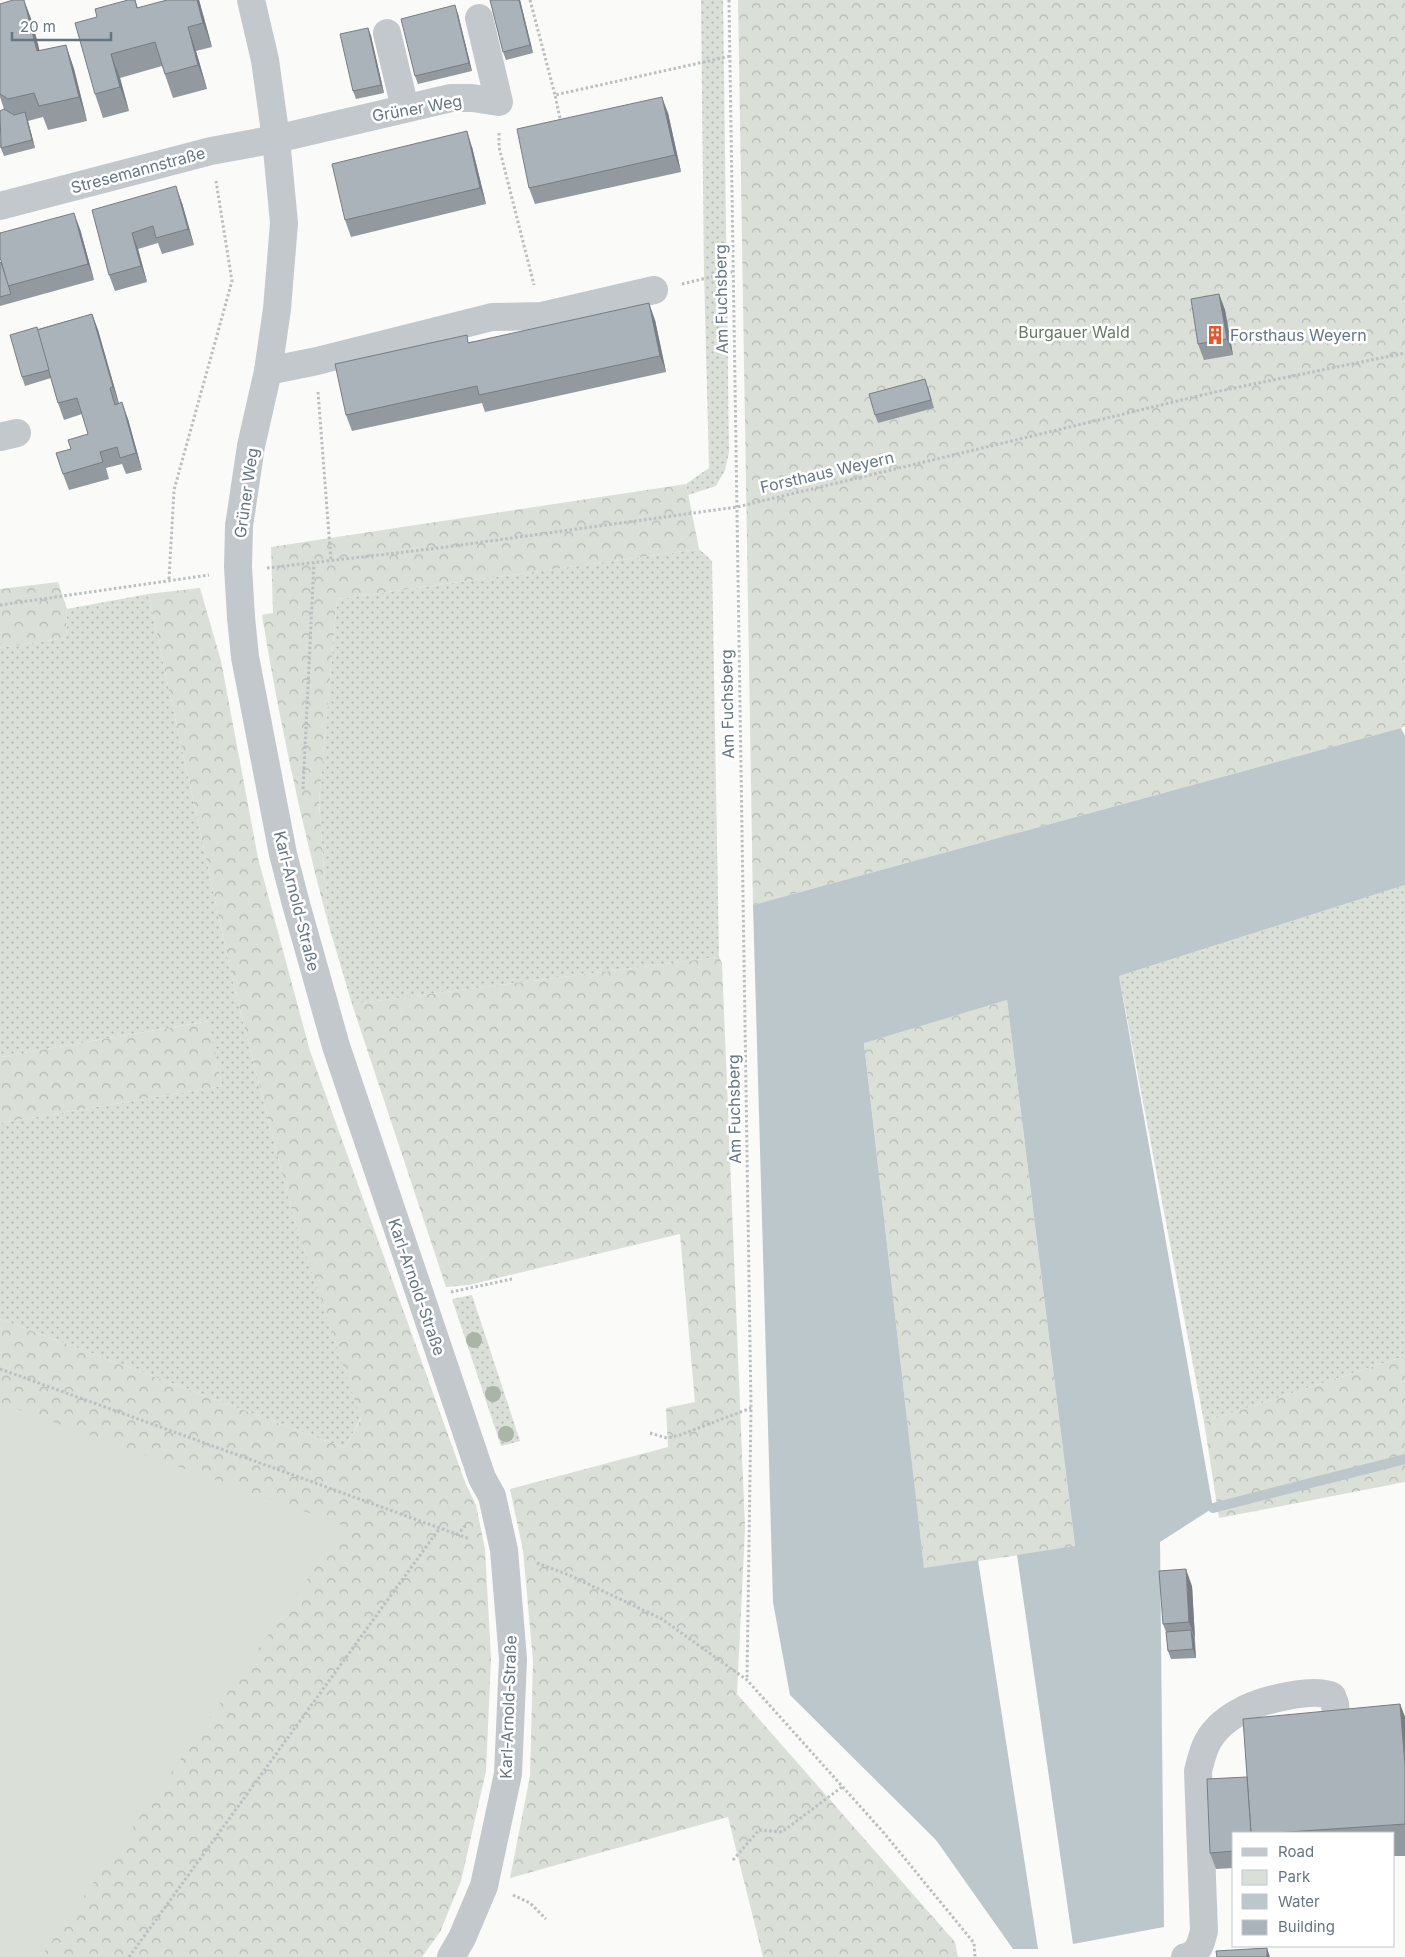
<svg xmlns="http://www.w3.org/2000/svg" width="1405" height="1957" font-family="Inter,sans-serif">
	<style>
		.green { fill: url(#green-dots) }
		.forest { fill: url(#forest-crowns) }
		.pitch { fill: #dadfd7 }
		.water { fill: #bbc7cb }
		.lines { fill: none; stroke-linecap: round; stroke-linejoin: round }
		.stream { stroke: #bbc7cb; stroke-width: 10 }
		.path { stroke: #bbbfc2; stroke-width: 3; stroke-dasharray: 2.5 2.5; stroke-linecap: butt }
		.minor { stroke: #c3c8cc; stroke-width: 28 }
		.minor-bridge { stroke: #c3c8cc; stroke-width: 28 }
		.tree { fill: #aab4a7 }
		.wall { fill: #929a9f }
		.shaded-wall { fill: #777d82 }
		.building { fill: #aab3b9; stroke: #777d82 }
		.labels { text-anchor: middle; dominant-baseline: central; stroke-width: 5; stroke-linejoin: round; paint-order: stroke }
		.street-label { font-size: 16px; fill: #657683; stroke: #fff }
		.park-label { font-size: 16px; fill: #687a64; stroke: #fff }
		.poi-label { font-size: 16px; fill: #657683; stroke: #fff; text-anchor: start }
	</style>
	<defs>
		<pattern id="green-dots" width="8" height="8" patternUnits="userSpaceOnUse" patternTransform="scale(1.25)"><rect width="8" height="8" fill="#dadfd7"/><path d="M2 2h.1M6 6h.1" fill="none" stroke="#b4b9b4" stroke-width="1.8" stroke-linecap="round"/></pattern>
		<pattern id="forest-crowns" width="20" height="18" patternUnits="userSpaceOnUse" patternTransform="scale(1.25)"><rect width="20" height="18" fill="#dadfd7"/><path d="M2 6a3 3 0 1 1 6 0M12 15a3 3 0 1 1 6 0" fill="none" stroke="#b4b9b4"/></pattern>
	</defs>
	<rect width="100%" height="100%" fill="#fafaf8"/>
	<g class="green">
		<path d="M701,0H723L729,452L725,470L716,486L688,495L686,484L709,468L704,272Z"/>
		<path d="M699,549L712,561L719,957L352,1004L328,923L319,802L337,599Z"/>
		<path d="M148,594L235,991L293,1215L361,1418L345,1448L0,1319V1123L222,1086L208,1021L0,1057V648L66,638L67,609Z"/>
		<path d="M1405,885V1356L1204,1422L1119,976Z"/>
		<path d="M472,1295L520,1441L501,1446L452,1299Z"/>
	</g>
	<g class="forest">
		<path d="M738,0H1405V725L1401,728L753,905Z"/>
		<path d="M686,484L699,549L337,599L319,802L328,923C301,822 279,719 262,615L273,613L271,547Z"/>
		<path d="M58,582L67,609L66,638L0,648V589Z"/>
		<path d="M200,588L221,661L258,858L310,1051L465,1482L476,1505L485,1549L491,1659L486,1771L461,1881L440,1932L422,1957H0V1319L345,1448L361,1419L293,1215L235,991L148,594Z"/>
		<path d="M719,957L722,963L745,1528L737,1694L955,1942L958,1957H763L728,1817L510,1878L530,1776L533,1661L523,1550L510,1489L668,1447L666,1408L695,1402L680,1234L469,1285L446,1287L352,1004Z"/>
		<path d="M1007,1000L1075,1547L924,1569L864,1042Z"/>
		<path d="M209,1021L222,1086L0,1123V1057Z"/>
		<path d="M1405,1356V1482L1219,1518L1204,1422Z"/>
	</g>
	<path class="pitch" d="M0,1403L345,1526L41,1957H0Z"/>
	<path class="water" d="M1401,728L1405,736V885L1119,976L1213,1508L1160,1542L1164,1927L1073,1944L1017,1555L1075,1546L1007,1000L864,1043L924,1568L978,1560L1038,1949H1013L936,1840L790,1695L773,1602L753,905Z"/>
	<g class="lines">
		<path class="stream" d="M1213,1508L1405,1459"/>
		<g class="path">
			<path d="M530,0L555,95"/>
			<path d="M729,0L751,1408L747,1680"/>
			<path d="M561,123L555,95L731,56"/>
			<path d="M499,133V147L534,285"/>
			<path d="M682,284L732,272"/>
			<path d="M318,392L331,561"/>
			<path d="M267,568L439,548L737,507L1215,392L1405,353"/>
			<path d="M169,579L174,490L232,281L216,181"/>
			<path d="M0,605L209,575"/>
			<path d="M303,789L314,563"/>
			<path d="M451,1292L512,1279"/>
			<path d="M0,1369L470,1539"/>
			<path d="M650,1433L667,1438L680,1435L751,1408"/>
			<path d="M457,1535L466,1525"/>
			<path d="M537,1563L569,1575L662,1619L747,1680L884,1833L974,1943L975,1957"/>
			<path d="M733,1860L759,1830L782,1832L842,1787"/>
			<path d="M513,1895L530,1903L546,1919"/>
			<path d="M129,1957L439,1529"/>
		</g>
		<g class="minor">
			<path d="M387,33L405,108"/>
			<path d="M0,206L211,151L276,139L451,98H472L499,102L479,18"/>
			<path d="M268,371L317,361L492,317L542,316L654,290"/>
			<path d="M0,437L17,433"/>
			<path d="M239,526L251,446L268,371L277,309L284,223L276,139L265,60L251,0"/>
			<path d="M241,617L245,657L283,854L296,904L336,1046L482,1478L492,1496L504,1550L513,1659L508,1774L484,1886L462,1938L451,1957"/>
			<path d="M1185,1957C1199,1955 1201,1942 1204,1931L1198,1771C1202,1756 1205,1741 1217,1729C1224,1721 1235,1714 1245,1709C1263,1700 1314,1687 1332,1696L1335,1704L1337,1727"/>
		</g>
		<path class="minor-bridge" d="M239,526L238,567L241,617"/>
	</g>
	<g class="tree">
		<circle cx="474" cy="1340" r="8"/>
		<circle cx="493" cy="1394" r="8"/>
		<circle cx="506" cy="1434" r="8"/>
	</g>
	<g class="wall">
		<path d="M135,0L138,8L199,0L212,47L196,51L207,89L173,98L162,66L120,78L129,111L103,118L95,94L97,17Z"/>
		<path d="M490,0H520L533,53L506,60L503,52Z"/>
		<path d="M0,4L32,21L39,51L66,45L74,69L87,121L48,130L43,117L28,121L35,148L4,156L0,146L4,109L0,97Z"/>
		<path d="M458,14L472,71L418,84L415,76Z"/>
		<path d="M368,28L371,36L384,93L356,99L353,91Z"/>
		<path d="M668,113L681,172L535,204L529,188Z"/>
		<path d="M472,147L486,204L351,237L345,220Z"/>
		<path d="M182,203L194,245L162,254L158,243L138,249L147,282L115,291L109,275L92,210Z"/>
		<path d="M80,229L94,280L0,306V263Z"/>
		<path d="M1219,294L1225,310L1233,355L1204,360L1198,344Z"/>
		<path d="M92,314L98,330L119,403L128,419L142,470L126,474L122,464L106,468L109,479L69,490L63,474L71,449L88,434L82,414L64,420L58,403L51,378L25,386L22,377L38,329Z"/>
		<path d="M655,320L666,372L485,412L482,403L352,431L346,415L469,342Z"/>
		<path d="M928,387L934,408L878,423L875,415Z"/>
		<path d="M1192,1586L1196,1658L1171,1659L1168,1651L1166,1632L1163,1624Z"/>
		<path d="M1400,1704L1405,1717V1856H1394V1833H1234V1868L1216,1869L1210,1853L1247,1777Z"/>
	</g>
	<g class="shaded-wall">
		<path d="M24,0L32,21L46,75L37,51Z"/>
		<path d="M197,0H199L212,47L203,23Z"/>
		<path d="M519,0H520L533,53L530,45Z"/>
		<path d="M455,5L458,14L472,71L469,63Z"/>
		<path d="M188,27L196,51L207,89L198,65Z"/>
		<path d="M368,28L371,36L384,93L381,85Z"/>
		<path d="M66,45L74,69L87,121L79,97Z"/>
		<path d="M111,54L120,78L129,111L120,87Z"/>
		<path d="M662,97L668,113L681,172L675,155Z"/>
		<path d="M25,112L28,121L35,148L32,140Z"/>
		<path d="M467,131L472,147L486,204L480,188Z"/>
		<path d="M176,186L182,203L194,245L188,229Z"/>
		<path d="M74,213L80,229L94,280L88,264Z"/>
		<path d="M132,233L138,249L147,282L141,266Z"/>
		<path d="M1219,294L1225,310L1233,355L1227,339Z"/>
		<path d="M649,303L655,320L666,372L660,356Z"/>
		<path d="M92,314L98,330L119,404L113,387Z"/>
		<path d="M122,402L128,419L142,470L136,453Z"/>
		<path d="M1186,1569L1192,1586L1195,1638L1189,1622Z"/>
		<path d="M1191,1630L1194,1638L1196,1658L1193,1649Z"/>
		<path d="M1400,1704L1405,1717V1764Z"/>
		<path d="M1267,1948L1270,1957H1267Z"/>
	</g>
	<g class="building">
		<path d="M13,0H24L37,51L66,45L79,97L39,106L34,93L8,99L0,94V4Z"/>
		<path d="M128,0H135L137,8L167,0H197L203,23L188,27L198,65L165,74L155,42L111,54L120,87L95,94L75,23L97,17L95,9Z"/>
		<path d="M490,0H519L530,45L503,52Z"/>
		<path d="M455,5L469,63L415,76L401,19Z"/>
		<path d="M368,28L381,85L353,91L340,34Z"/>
		<path d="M662,97L675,155L529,188L517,129Z"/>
		<path d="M4,109L14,115L25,112L32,140L1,148L0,111Z"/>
		<path d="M467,131L480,188L345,220L332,164Z"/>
		<path d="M176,186L188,229L156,238L153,226L132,233L141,266L109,275L92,210Z"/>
		<path d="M74,213L88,264L8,286L0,257V233Z"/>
		<path d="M1,262L11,294L0,297V263Z"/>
		<path d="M1219,294L1227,339L1198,344L1191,299Z"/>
		<path d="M649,303L660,356L479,395L477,386L346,415L335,364L467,335L468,343Z"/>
		<path d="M92,314L113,387L110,388L115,405L122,402L136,453L120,458L117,447L100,452L103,462L63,474L56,453L71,449L68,440L88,434L77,398L58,403L37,330Z"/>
		<path d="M37,327L49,370L22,377L10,335Z"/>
		<path d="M925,379L931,400L875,415L869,394Z"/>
		<path d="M1186,1569L1189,1622L1163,1624L1159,1571Z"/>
		<path d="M1191,1630L1193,1649L1168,1651L1166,1632Z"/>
		<path d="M1400,1704L1405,1764V1824L1274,1833H1251L1243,1719Z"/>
		<path d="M1247,1777L1251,1833H1234V1851L1210,1853L1207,1779Z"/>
		<path d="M1267,1948V1957H1217L1216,1951Z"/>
	</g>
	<defs>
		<g id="building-bare" transform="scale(1.5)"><path d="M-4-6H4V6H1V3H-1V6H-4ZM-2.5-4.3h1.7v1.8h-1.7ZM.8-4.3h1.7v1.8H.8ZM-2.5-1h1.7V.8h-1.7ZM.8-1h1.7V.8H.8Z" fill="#e4572e" stroke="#fff" stroke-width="2.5" paint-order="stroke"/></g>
	</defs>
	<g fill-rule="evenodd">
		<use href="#building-bare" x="1215" y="335"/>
	</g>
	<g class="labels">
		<g class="street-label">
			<text transform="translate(417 108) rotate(-10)">Grüner Weg</text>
			<text transform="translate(138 170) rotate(-15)">Stresemannstraße</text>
			<text transform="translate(721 299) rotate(-91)">Am Fuchsberg</text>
			<text transform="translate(827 472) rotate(-13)">Forsthaus Weyern</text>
			<text transform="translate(246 493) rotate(-82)">Grüner Weg</text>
			<text transform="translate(727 704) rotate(-91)">Am Fuchsberg</text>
			<text transform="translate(297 901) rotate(76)">Karl-Arnold-Straße</text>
			<text transform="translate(734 1109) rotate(-91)">Am Fuchsberg</text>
			<text transform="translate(417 1287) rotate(71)">Karl-Arnold-Straße</text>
			<text transform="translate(508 1707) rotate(-88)">Karl-Arnold-Straße</text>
		</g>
		<g class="park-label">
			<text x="1074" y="332">Burgauer Wald</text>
		</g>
		<g class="poi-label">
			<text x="1230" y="335">Forsthaus Weyern</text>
		</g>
	</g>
	<rect x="1232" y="1832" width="162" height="115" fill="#ffffff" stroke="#c1c8cd"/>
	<rect x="1242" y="1848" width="25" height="8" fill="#c3c8cc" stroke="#c1c8cd"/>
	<text x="1278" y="1857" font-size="15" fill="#657683">Road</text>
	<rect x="1242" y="1870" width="25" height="15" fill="#dadfd7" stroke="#c1c8cd"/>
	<text x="1278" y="1882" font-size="15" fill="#657683">Park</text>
	<rect x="1242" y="1894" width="25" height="15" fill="#bbc7cb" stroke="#c1c8cd"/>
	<text x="1278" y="1907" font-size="15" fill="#657683">Water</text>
	<rect x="1242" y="1920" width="25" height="15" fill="#aab3b9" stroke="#c1c8cd"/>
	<text x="1278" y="1932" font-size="15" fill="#657683">Building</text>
	<path d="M12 32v8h99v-8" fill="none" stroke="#657683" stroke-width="2.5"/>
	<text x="20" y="32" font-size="15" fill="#657683" stroke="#ffffff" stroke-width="4" paint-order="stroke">20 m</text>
</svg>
